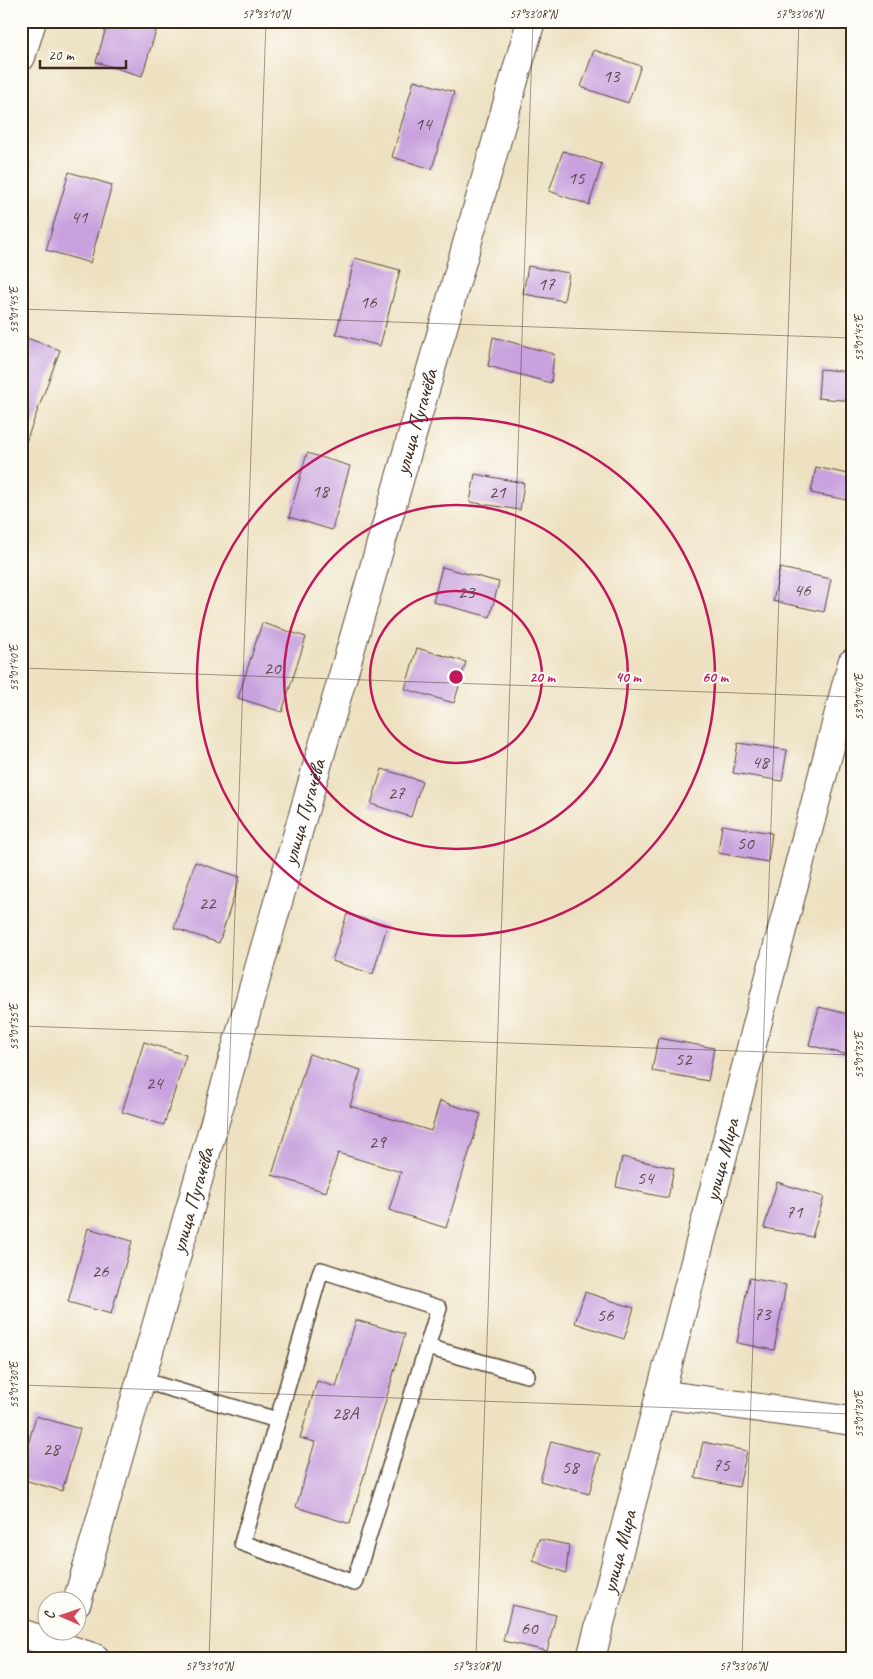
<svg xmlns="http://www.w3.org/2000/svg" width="873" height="1679" font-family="Caveat,sans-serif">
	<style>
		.building { fill: #c8a1de }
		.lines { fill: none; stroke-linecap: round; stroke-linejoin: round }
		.service-casing { stroke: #564536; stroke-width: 18 }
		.minor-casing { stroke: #564536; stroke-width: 30 }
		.tertiary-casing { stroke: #564536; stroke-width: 30 }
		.service { stroke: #fff; stroke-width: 15 }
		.minor { stroke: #fff; stroke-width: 28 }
		.tertiary { stroke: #fff; stroke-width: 28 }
		.ticks { fill: none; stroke: #3b2a1e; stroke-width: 1; stroke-opacity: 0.45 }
		.ring { fill: none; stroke: #c2185b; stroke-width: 2.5 }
		.labels { text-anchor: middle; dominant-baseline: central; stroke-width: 4; stroke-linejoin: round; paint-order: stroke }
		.number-label { font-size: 19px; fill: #5e484e }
		.street-label { font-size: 21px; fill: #3b2a1e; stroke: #fdfcf7 }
		.centre { fill: #c2185b; stroke: #fdfcf7; stroke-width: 2.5 }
		.ring-label { font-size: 15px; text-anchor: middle; font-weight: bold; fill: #c2185b; stroke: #fdfcf7; stroke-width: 4; stroke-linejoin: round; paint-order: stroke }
		.neatline { fill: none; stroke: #3b2a1e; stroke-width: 2 }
		.ticks-label { font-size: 12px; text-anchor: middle; fill: #3b2a1e }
	</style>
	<rect width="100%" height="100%" fill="#fdfcf7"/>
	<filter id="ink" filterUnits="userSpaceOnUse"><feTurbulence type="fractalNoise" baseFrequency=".02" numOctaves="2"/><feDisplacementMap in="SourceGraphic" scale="10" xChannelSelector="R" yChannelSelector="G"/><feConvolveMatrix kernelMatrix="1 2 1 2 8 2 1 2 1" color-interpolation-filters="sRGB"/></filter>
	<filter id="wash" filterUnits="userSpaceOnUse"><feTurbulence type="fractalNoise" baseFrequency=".0096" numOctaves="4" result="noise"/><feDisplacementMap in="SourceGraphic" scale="20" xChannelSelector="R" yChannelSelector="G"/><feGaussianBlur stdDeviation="1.12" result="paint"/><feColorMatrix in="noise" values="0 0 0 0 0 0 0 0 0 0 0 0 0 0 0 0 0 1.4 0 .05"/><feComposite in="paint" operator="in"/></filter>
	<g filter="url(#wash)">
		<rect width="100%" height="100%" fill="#ede1c1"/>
		<g id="blocks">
			<g class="building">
				<path d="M108,21H159L142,76L96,62Z"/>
				<path d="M594,50L641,66L628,103L581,87Z"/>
				<path d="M414,80L454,92L432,169L392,157Z"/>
				<path d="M563,151L602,164L589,205L549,191Z"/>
				<path d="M69,172L112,185L90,263L46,250Z"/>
				<path d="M355,258L400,270L380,346L336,334Z"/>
				<path d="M528,266L569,273L564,301L523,294Z"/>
				<path d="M21,336L60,350L24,447L21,446Z"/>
				<path d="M493,337L554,354L551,383L488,366Z"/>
				<path d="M820,369L852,372V401L818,398Z"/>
				<path d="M307,453L350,466L332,530L289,517Z"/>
				<path d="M816,467L852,475V501L811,493Z"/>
				<path d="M475,474L524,483L520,510L470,502Z"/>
				<path d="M442,567L499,582L490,617L433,602Z"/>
				<path d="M780,568L831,579L824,612L773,601Z"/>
				<path d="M262,623L306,637L282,712L238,698Z"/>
				<path d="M417,648L466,662L454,703L405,689Z"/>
				<path d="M738,743L787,750L782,781L733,773Z"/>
				<path d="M382,769L422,781L411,817L371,804Z"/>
				<path d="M722,825L772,833L768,862L718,853Z"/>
				<path d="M195,862L240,877L219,943L174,928Z"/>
				<path d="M347,914L387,926L373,974L332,961Z"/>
				<path d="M819,1007L852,1015V1056L809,1045Z"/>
				<path d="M658,1038L714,1048L708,1081L652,1071Z"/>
				<path d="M144,1042L186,1055L164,1125L122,1112Z"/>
				<path d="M309,1054L361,1070L350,1106L431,1131L440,1101L481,1114L446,1228L389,1210L401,1172L338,1153L326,1192L272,1175Z"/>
				<path d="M622,1157L674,1168L668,1198L616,1187Z"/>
				<path d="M777,1182L824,1197L812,1237L764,1228Z"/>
				<path d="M88,1228L132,1241L111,1314L68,1302Z"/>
				<path d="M749,1278L786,1285L774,1350L737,1343Z"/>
				<path d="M585,1292L634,1308L624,1339L575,1323Z"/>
				<path d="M356,1320L405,1334L350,1524L296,1507L315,1442L300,1438L317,1381L336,1387Z"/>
				<path d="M36,1416L80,1429L62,1491L21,1479V1469Z"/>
				<path d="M551,1441L600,1454L589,1494L540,1481Z"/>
				<path d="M703,1442L747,1451L739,1487L695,1478Z"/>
				<path d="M539,1539L569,1545L566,1573L533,1561Z"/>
				<path d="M512,1605L556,1615L547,1651L503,1641Z"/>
			</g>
		</g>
	</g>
	<g filter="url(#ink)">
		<use href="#blocks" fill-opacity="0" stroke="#564536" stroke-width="1"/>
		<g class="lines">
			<g class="service-casing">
				<g id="service">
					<path d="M321,1270L439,1308L354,1583L242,1543Z"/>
					<path d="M427,1347L527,1375"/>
					<path d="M141,1380L277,1420"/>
				</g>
			</g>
			<g class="minor-casing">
				<g id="minor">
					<path d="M21,57L32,21"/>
					<path d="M660,1394L852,1421"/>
					<path id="s1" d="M77,1602L531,21"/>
				</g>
			</g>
			<g class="tertiary-casing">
				<g id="tertiary">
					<path d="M21,1633L95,1658"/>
					<path id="s2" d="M591,1658L852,663"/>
				</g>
			</g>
			<use href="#service" class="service"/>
			<use href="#minor" class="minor"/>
			<use href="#tertiary" class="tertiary"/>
		</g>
	</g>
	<path class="ticks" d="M21,309L852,338M21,668L852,697M21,1026L852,1055M21,1385L852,1414M209,1658L266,21M476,1658L533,21M742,1658L799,21"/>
	<g class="ring">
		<circle cx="456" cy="677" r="86"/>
		<circle cx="456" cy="677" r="172"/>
		<circle cx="456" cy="677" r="259"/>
	</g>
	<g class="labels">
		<g class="number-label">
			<text x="611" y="76">13</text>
			<text x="423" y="124">14</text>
			<text x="576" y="178">15</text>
			<text x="79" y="217">41</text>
			<text x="546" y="284">17</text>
			<text x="368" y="302">16</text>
			<text x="320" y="491">18</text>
			<text x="497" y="492">21</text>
			<text x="802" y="590">46</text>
			<text x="466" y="592">23</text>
			<text x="272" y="668">20</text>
			<text x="760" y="762">48</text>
			<text x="396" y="793">27</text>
			<text x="745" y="843">50</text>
			<text x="207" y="903">22</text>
			<text x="683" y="1059">52</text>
			<text x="154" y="1083">24</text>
			<text x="377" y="1142">29</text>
			<text x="645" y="1178">54</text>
			<text x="794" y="1212">71</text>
			<text x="100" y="1271">26</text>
			<text x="762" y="1314">73</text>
			<text x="605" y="1315">56</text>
			<text x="345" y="1413">28А</text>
			<text x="51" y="1449">28</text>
			<text x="721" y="1465">75</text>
			<text x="570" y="1467">58</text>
			<text x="529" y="1628">60</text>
		</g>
		<g class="street-label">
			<text stroke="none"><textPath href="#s1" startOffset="1228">улица Пугачёва</textPath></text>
			<text stroke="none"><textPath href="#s1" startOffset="822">улица Пугачёва</textPath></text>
			<text stroke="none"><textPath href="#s2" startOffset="515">улица Мира</textPath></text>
			<text stroke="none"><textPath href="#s1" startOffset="418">улица Пугачёва</textPath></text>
			<text stroke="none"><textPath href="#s2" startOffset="110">улица Мира</textPath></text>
		</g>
	</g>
	<circle cx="456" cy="677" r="8" class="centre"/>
	<g class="ring-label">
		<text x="542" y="682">20 m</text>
		<text x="628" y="682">40 m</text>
		<text x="715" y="682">60 m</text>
	</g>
	<rect width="873" height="1679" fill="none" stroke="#fdfcf7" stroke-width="55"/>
	<g transform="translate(62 1616) rotate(272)"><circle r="24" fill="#fdfcf7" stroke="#afa8a0"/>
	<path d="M0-4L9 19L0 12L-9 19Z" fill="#d1495b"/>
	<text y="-8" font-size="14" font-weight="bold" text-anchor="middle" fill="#3b2a1e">С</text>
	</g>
	<path d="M40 60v8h86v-8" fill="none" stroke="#3b2a1e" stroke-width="2.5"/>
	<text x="48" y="60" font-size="15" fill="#3b2a1e" stroke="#fdfcf7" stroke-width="4" paint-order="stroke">20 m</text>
	<rect x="28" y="28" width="818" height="1624" class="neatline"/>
	<g class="ticks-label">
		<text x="266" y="18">57°33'10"N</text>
		<text x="533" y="18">57°33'08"N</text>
		<text x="799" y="18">57°33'06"N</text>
		<text transform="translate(14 310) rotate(-90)" y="4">53°01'45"E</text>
		<text transform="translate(859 338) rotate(-90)" y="4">53°01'45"E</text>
		<text transform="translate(14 668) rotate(-90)" y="4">53°01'40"E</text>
		<text transform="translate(859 697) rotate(-90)" y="4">53°01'40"E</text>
		<text transform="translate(14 1027) rotate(-90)" y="4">53°01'35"E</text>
		<text transform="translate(859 1055) rotate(-90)" y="4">53°01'35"E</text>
		<text transform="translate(14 1385) rotate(-90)" y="4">53°01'30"E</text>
		<text transform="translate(859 1414) rotate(-90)" y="4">53°01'30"E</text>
		<text x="209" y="1670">57°33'10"N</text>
		<text x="476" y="1670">57°33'08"N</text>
		<text x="743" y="1670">57°33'06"N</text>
	</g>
</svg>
